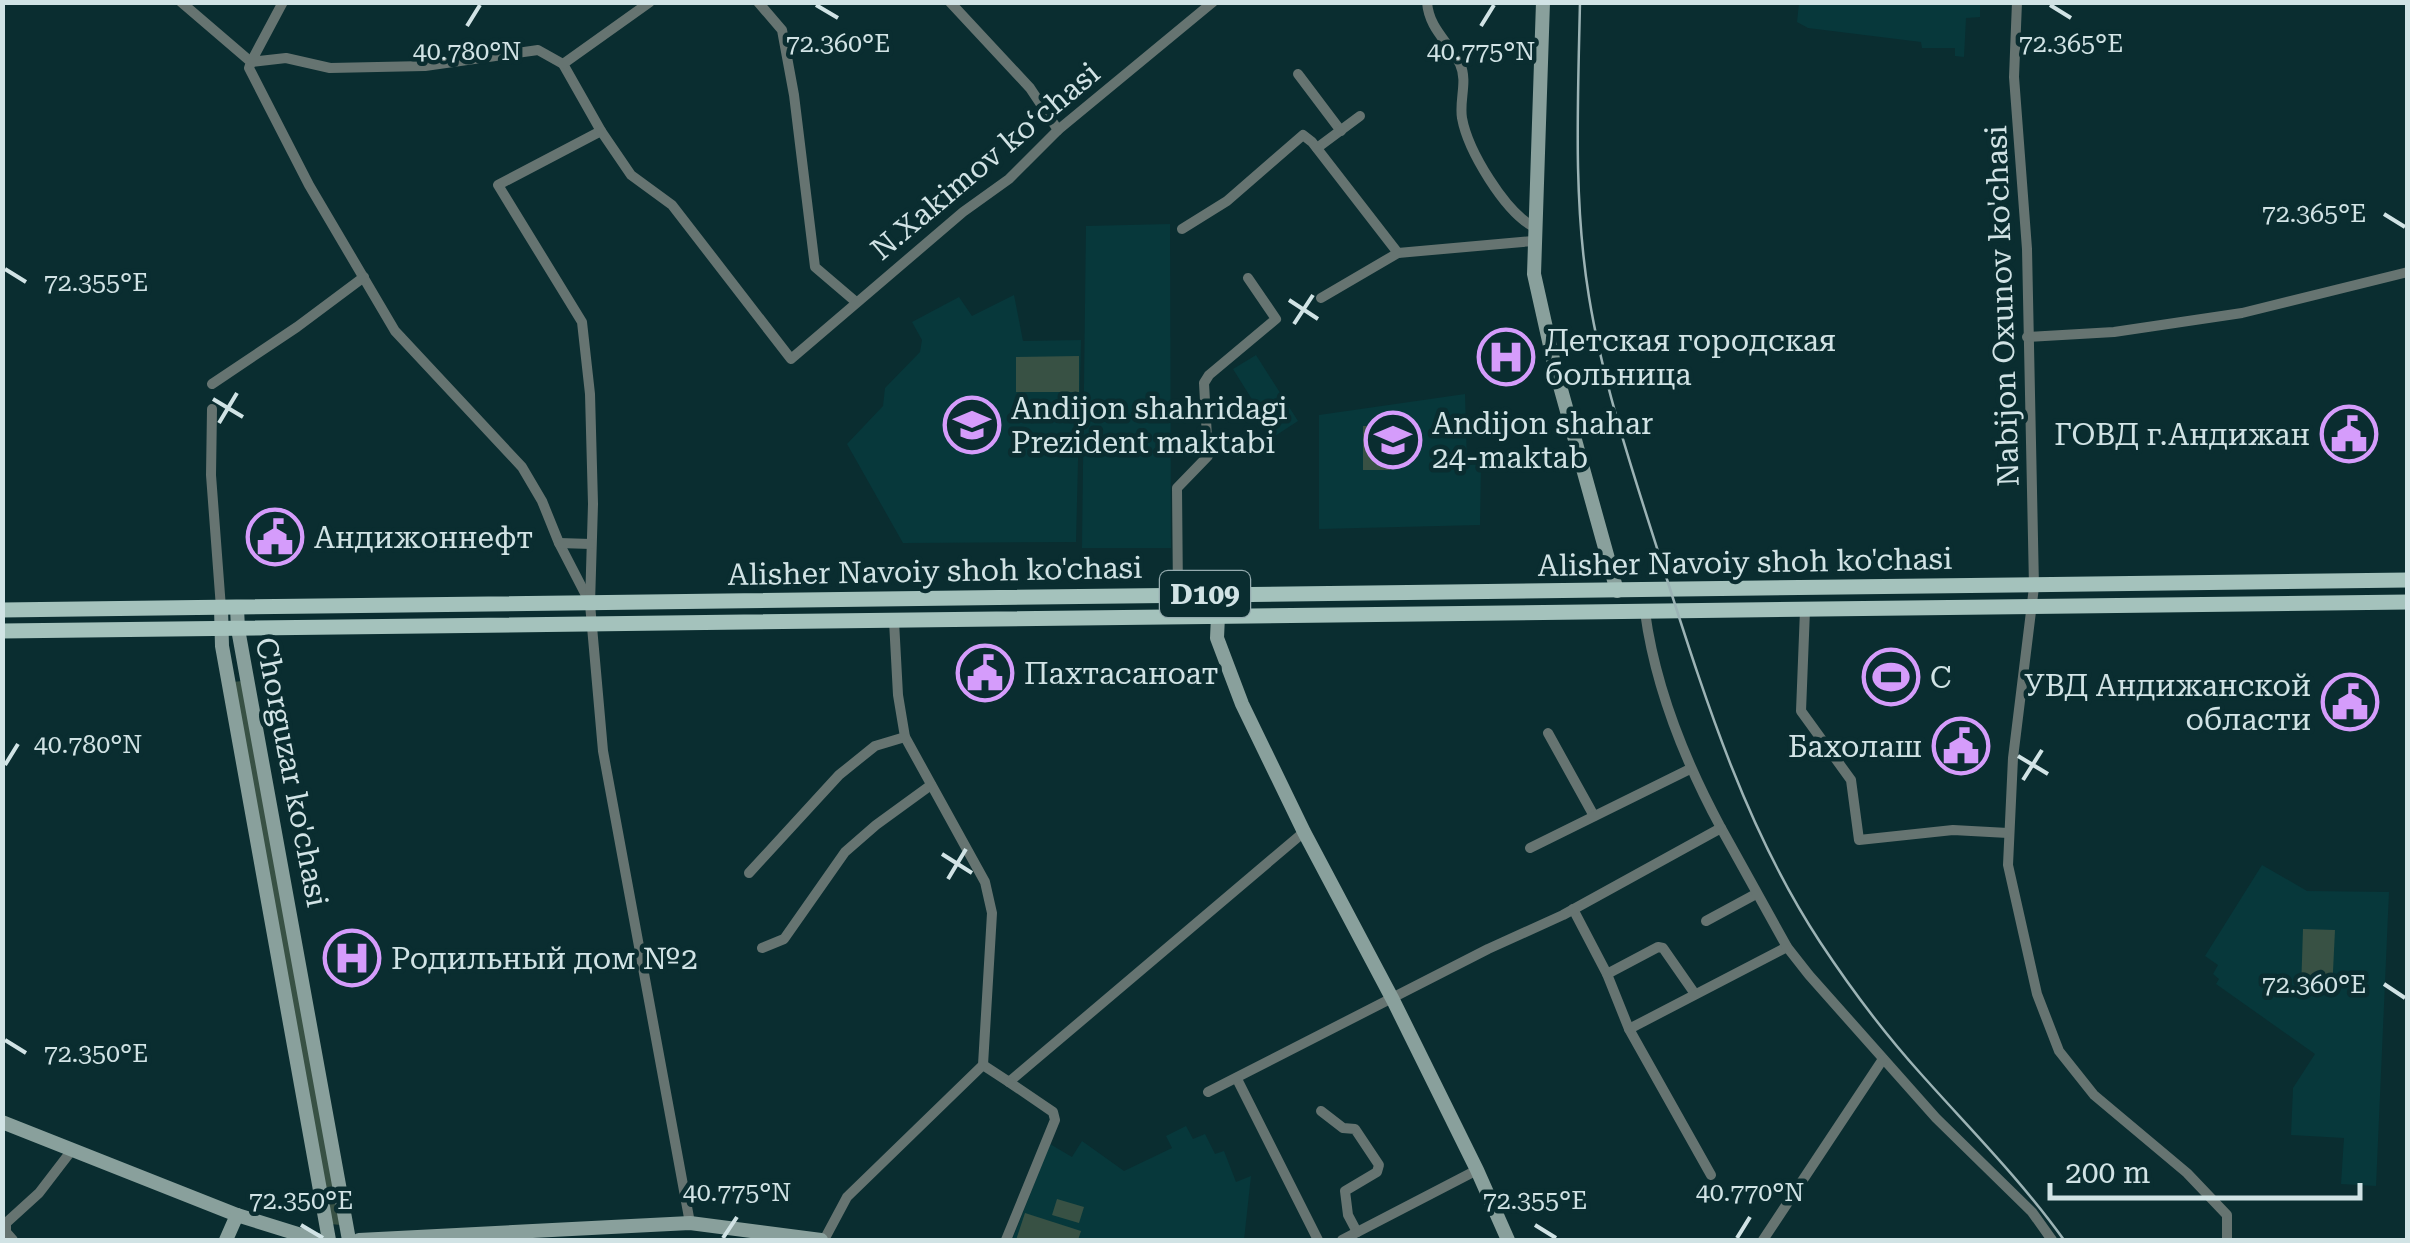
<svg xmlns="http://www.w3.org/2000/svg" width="2410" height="1243" font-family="'Roboto Serif',serif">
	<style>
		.built { fill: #07383b }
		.green { fill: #385144 }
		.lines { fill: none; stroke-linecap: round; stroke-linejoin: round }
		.street { stroke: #667471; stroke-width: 10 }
		.secondary { stroke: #89a09c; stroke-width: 14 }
		.primary { stroke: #a4c2bc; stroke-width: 15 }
		.rail { stroke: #9cb3b5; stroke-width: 2.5 }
		.ticks { fill: none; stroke: #d1e3e5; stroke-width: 4 }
		.labels { text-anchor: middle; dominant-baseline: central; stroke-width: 9; stroke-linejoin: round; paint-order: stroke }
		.shield { fill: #0a2d30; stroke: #95acaf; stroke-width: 2.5 }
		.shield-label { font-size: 28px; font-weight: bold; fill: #d1e3e5 }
		.street-label { font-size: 30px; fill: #d1e3e5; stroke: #0a2d30 }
		.poi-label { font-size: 30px; fill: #d1e3e5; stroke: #0a2d30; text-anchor: start }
		.ticks-label { font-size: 25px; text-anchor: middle; fill: #d1e3e5; stroke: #0a2d30; stroke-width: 9; stroke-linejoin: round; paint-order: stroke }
	</style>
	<rect width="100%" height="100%" fill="#0a2d30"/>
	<g class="built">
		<path d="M1799,3H1980V17L1966,18L1964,57L1955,56V48H1922L1921,42L1808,28L1797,22Z"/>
		<path d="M1170,224L1171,548H1082L1086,226Z"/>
		<path d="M1014,295L1023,341L1081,340L1076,542L903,543L847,444L883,406L885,388L920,352L922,340L912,322L959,297L972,316Z"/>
		<path d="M1256,355L1298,421L1275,436L1233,369Z"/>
		<path d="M1465,394L1467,465L1481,464L1480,525L1319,529V415Z"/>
		<path d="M2262,865L2307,891L2389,892L2376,1186L2341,1184L2344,1138L2291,1135L2293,1088L2315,1054L2216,984L2219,979L2213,974L2218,965L2205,956Z"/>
		<path d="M1186,1126L1193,1139L1205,1134L1215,1154L1224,1151L1236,1182L1251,1176L1244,1240H1012L1050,1144L1072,1157L1082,1141L1124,1171L1172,1148L1166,1136Z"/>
	</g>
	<g class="green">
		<path d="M1079,356V392H1016V357Z"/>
		<rect x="1363" y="426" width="27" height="44"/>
		<path d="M242,681L341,1225L330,1224L233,682Z"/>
		<path d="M2303,929L2335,930L2332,992L2301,991Z"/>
		<path d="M1057,1199L1084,1207L1079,1223L1052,1215Z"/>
		<path d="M1025,1213L1081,1231L1078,1240H1016Z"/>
	</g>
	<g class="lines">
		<g class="street">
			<path d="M181,2L251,62L249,68L309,185L395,331L522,467L542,501L559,543L590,603"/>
			<path d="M283,2L251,62L286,58L330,68L425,66L538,50L563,64L601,131L498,185L582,322L590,394L593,504L590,604L603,751L690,1223"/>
			<path d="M758,2L782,30L794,95L815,267L856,302"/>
			<path d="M950,2L1030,88L1058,130"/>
			<path d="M1427,2C1429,29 1448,41 1460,64C1468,81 1459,100 1462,118C1468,151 1505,212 1534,227"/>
			<path d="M2017,2L2014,77L2027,249L2034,587L2013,758L2008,865L2037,994L2059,1051L2094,1095L2187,1173L2227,1215V1240"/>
			<path d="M563,64L650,2"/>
			<path d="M1298,74L1341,131"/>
			<path d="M601,131L631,175L672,205L791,359L963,212L1009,179L1058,130L1213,2"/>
			<path d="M1317,148L1360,116"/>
			<path d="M1182,229L1227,201L1303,135L1312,142L1398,253"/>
			<path d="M1321,298L1398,253L1533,241"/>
			<path d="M2027,337L2114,332L2242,313L2408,272"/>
			<path d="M212,384L297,327L364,277"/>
			<path d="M212,409L211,475L221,608"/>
			<path d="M559,543L591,544"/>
			<path d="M1178,595L1177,488L1208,456L1204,383L1209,375L1276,319L1248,278"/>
			<path d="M1805,610L1801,711L1851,780L1859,840L1953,830L2008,833"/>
			<path d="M1645,612C1655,686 1686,763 1721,828"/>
			<path d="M1548,733L1594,816"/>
			<path d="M1530,848L1690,769"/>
			<path d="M749,873L839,775L875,746L905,737"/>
			<path d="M1573,909L1607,974L1629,1029L1711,1175"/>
			<path d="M1706,921L1756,894"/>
			<path d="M762,948L784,939L845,852L876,825L931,785"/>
			<path d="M1607,974L1658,947L1663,948L1695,994"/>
			<path d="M1629,1029L1787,947"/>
			<path d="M983,1065L1009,1082L1304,832"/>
			<path d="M1237,1079L1318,1240"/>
			<path d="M1208,1092L1488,949L1563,915L1721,828L1787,947L1809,975L1936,1118L2032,1212L2052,1240"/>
			<path d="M1321,1111L1343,1128L1355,1129L1379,1165L1377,1172L1345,1191L1348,1215L1357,1232"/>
			<path d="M13,1240L6,1232V1223L39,1193L72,1150"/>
			<path d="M824,1240L847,1197L983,1065L992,913L985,882L905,737L898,695L894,621"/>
			<path d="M1006,1240L1055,1120L1053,1112L1009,1082"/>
			<path d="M1342,1240L1477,1170"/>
			<path d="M1763,1240L1883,1059"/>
		</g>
		<g class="secondary">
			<path d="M1543,2L1534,274L1555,368L1617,591"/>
			<path d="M1219,594L1217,638L1242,704L1304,832L1393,1000L1477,1170L1508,1240"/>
			<path d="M221,608L222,646L329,1240"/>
			<path d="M237,608L238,629L349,1240"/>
			<path d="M2,1122L237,1215L317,1240"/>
			<path d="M226,1240L237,1215"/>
			<path d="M359,1240L690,1223L821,1240"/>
		</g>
		<g class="primary">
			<path d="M2,610L2408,580"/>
			<path d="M2,631L2408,602"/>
		</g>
		<path class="rail" d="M1580,2C1578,100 1573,200 1589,297C1604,389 1635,478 1663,567C1704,695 1745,828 1820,942C1851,989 1884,1033 1921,1074C1970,1129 2021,1180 2064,1240"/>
	</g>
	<path class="ticks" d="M816,5L838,18M2050,5L2071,18M467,26L480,5M1481,26L1494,5M2384,214L2405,227M5,269L26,282M1289,300L1318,319M1294,324L1313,295M213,399L243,417M219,423L237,393M2018,756L2048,774M5,765L18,744M2023,780L2042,750M942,854L972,873M948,879L966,849M2384,984L2405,998M5,1040L26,1053M301,1225L323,1238M1535,1225L1556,1238M723,1238L737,1217M1737,1238L1750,1217"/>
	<defs>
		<g id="hospital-ring" transform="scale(2.875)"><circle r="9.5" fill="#0a2d30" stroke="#d59cfb" stroke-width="1.5"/><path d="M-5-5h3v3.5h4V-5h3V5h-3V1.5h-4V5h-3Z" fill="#d59cfb"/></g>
		<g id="school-ring" transform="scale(2.875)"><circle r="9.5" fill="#0a2d30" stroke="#d59cfb" stroke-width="1.5"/><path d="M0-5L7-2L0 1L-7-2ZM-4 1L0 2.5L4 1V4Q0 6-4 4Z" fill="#d59cfb"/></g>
		<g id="civic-ring" transform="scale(2.875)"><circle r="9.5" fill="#0a2d30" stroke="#d59cfb" stroke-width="1.5"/><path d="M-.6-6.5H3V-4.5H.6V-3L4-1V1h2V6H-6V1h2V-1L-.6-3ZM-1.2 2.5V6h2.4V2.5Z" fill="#d59cfb"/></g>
		<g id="stadium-ring" transform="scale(2.875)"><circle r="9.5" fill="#0a2d30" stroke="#d59cfb" stroke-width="1.5"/><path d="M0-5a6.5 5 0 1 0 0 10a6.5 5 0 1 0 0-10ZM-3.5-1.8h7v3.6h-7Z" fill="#d59cfb"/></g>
	</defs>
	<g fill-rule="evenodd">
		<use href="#hospital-ring" x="1506" y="357"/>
		<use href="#school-ring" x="972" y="425"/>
		<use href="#civic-ring" x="2349" y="434"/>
		<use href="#school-ring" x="1393" y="440"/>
		<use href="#civic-ring" x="275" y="537"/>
		<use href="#civic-ring" x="985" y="673"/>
		<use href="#stadium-ring" x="1891" y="677"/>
		<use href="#civic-ring" x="2350" y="702"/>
		<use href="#civic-ring" x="1961" y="746"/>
		<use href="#hospital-ring" x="352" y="958"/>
	</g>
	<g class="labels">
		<rect class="shield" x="1160" y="571" width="90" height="46" rx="8"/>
		<g class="shield-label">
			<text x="1205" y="594">D109</text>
		</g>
		<g class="street-label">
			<text transform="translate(985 161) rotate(-40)">N.Xakimov koʻchasi</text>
			<text transform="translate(2002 306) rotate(-92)">Nabijon Oxunov ko'chasi</text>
			<text transform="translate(1745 562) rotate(-1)">Alisher Navoiy shoh ko'chasi</text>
			<text transform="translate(935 571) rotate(-1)">Alisher Navoiy shoh ko'chasi</text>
			<text transform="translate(292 772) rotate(79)">Chorguzar ko'chasi</text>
		</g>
		<g class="poi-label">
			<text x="1545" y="340">Детская городская<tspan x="1545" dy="34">больница</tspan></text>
			<text x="1011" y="408">Andijon shahridagi<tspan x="1011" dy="34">Prezident maktabi</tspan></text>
			<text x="1432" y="423">Andijon shahar<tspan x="1432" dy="34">24-maktab</tspan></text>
			<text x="2310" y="434" text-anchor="end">ГОВД г.Андижан</text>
			<text x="314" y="537">Андижоннефт</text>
			<text x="1024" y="673">Пахтасаноат</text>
			<text x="1930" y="677">С</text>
			<text x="2311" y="685" text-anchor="end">УВД Андижанской<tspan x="2311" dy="34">области</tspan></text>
			<text x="1922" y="746" text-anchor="end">Бахолаш</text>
			<text x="391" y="958">Родильный дом №2</text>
		</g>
	</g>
	<g class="ticks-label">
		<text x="838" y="52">72.360°E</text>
		<text x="2071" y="52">72.365°E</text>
		<text x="467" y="60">40.780°N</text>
		<text x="1481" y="60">40.775°N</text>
		<text x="2314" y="222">72.365°E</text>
		<text x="96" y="291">72.355°E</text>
		<text x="88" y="753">40.780°N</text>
		<text x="2314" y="993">72.360°E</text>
		<text x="96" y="1062">72.350°E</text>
		<text x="737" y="1201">40.775°N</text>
		<text x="1750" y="1201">40.770°N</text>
		<text x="301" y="1209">72.350°E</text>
		<text x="1535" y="1209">72.355°E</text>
	</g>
	<rect width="2410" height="1243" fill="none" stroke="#d1e3e5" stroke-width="10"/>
	<path d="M2050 1183v15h310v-15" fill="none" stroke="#d1e3e5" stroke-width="5"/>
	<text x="2065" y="1183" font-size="30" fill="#d1e3e5" stroke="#0a2d30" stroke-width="8" paint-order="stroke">200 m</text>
</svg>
